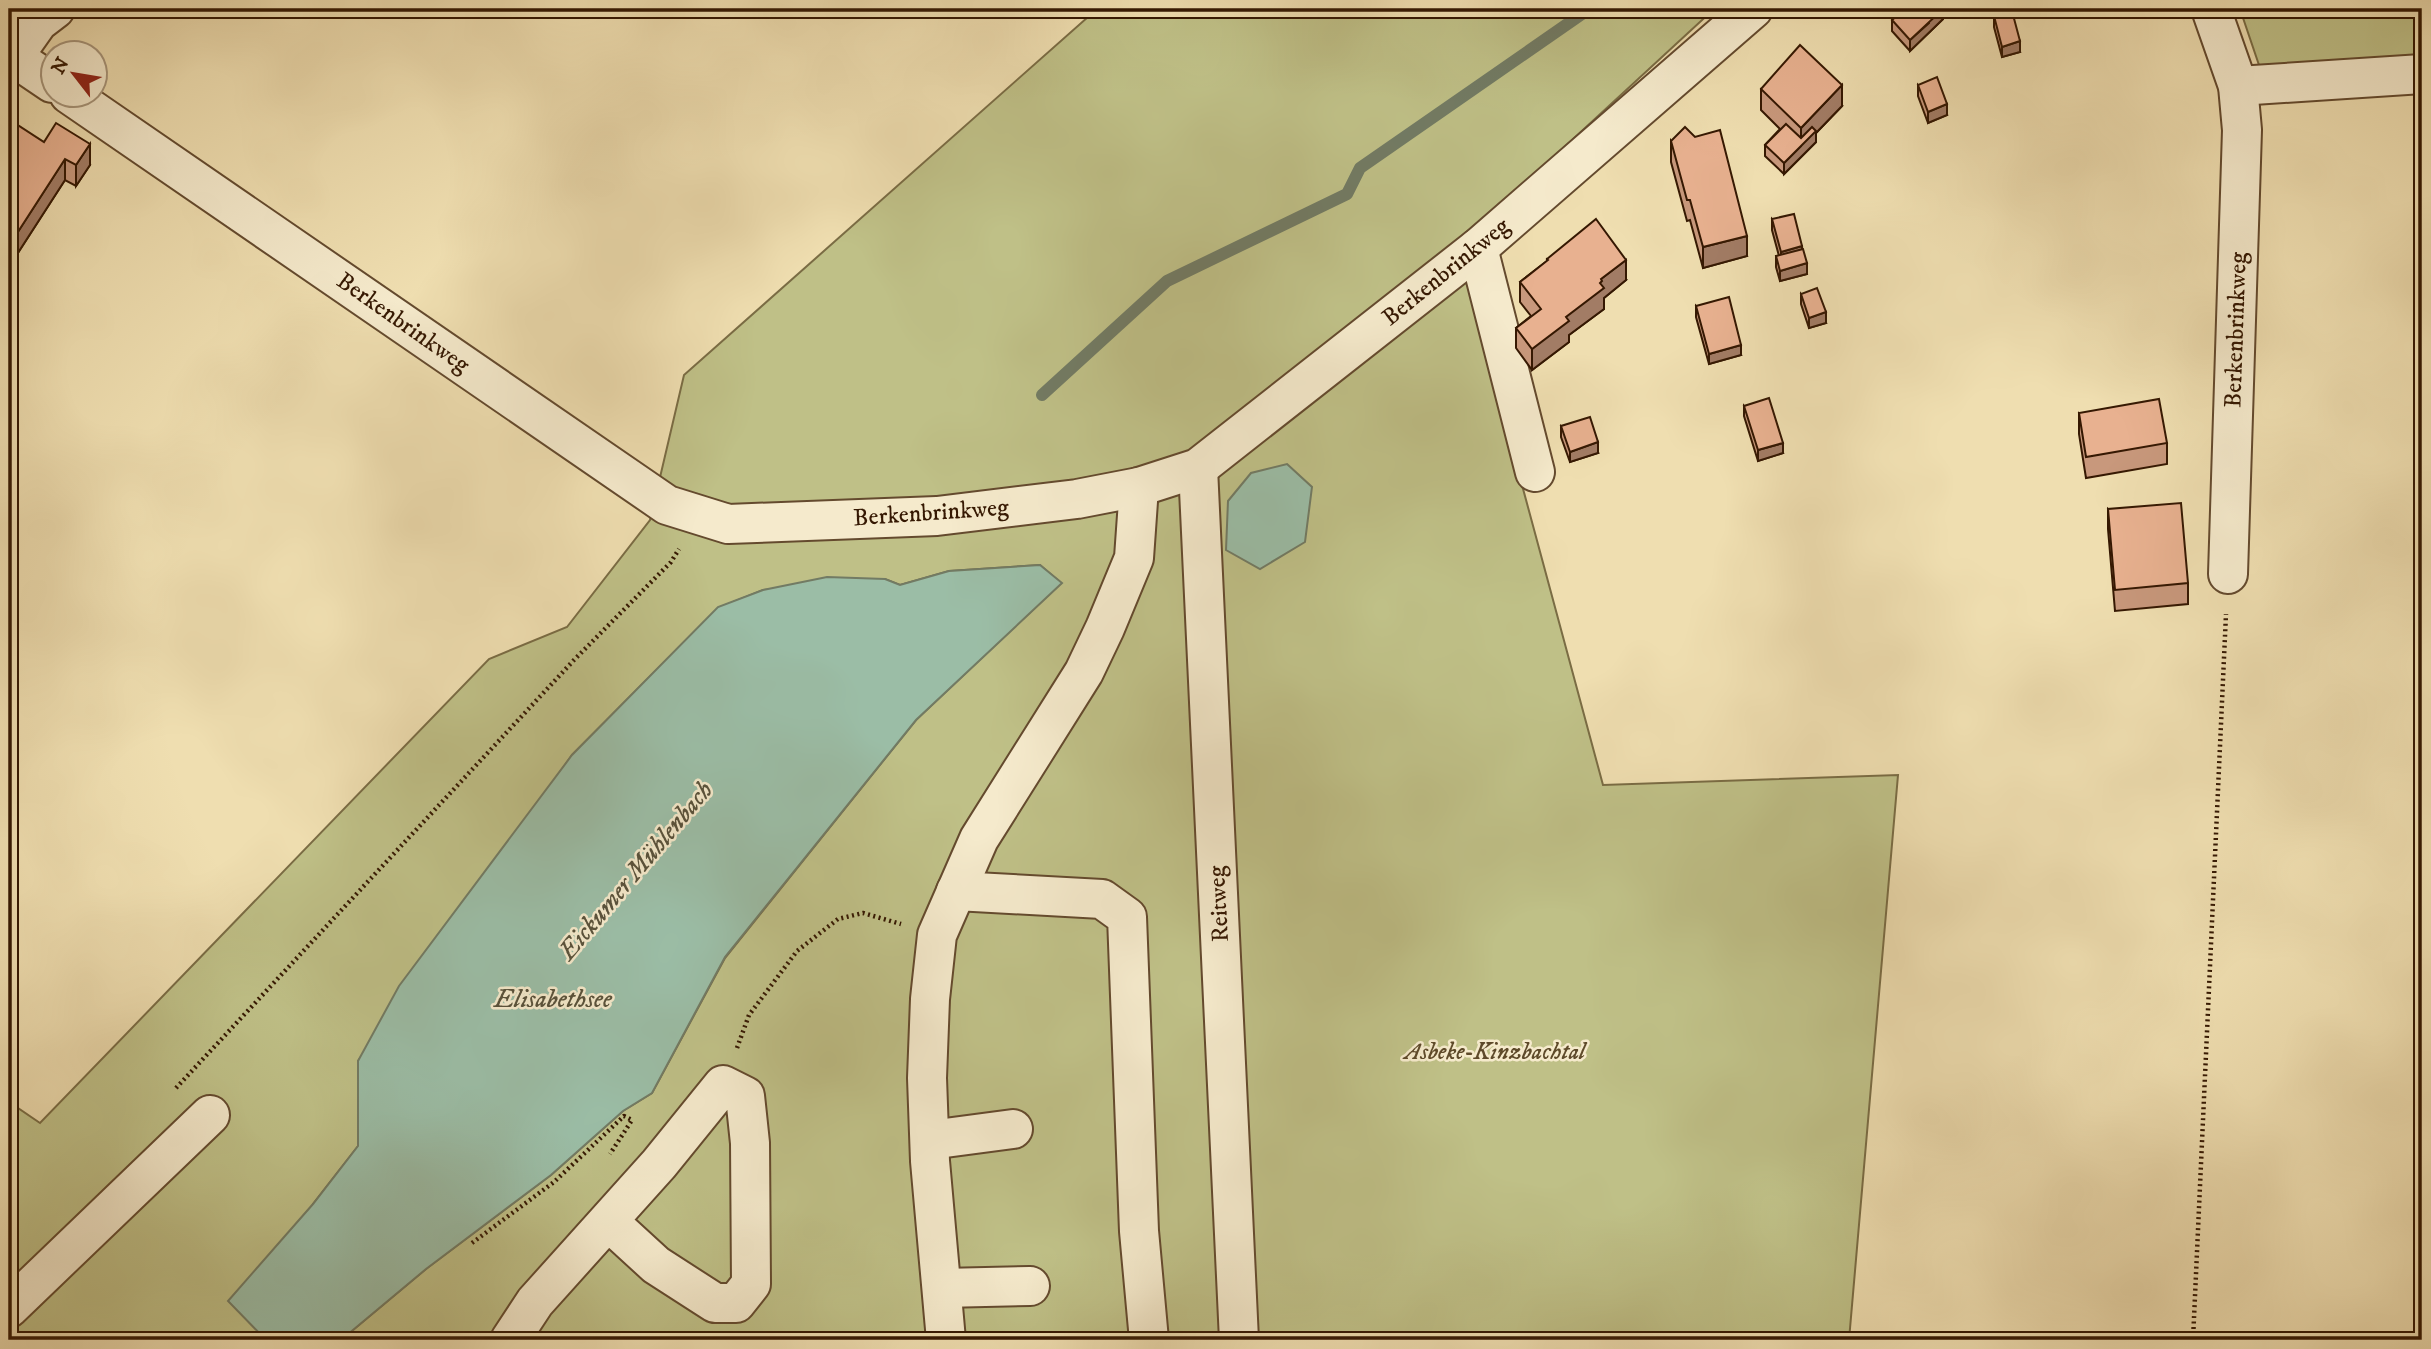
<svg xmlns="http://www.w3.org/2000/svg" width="2431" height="1349" font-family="'IM FELL DW Pica',serif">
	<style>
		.green { fill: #bfc087; stroke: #7a6c44; stroke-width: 2 }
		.water { fill: #9bbda6; stroke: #727b64; stroke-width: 2 }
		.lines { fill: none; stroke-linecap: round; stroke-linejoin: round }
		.stream { stroke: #727b64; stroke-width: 12 }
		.minor-casing { stroke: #644a2e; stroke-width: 42 }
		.path { stroke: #351802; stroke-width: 4.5; stroke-dasharray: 2 3.5; stroke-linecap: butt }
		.minor { stroke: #f5eacc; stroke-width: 38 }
		.wall { fill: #c8987c; stroke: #351802; stroke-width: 2 }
		.shaded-wall { fill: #a27c65; stroke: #351802; stroke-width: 2 }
		.building { fill: #e8b190; stroke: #351802; stroke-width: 2 }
		.labels { text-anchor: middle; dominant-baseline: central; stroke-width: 5; stroke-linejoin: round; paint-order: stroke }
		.street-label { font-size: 24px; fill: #351802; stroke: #f5eacc }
		.park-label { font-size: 24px; font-style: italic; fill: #5e4a2a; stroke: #f5eacc }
		.water-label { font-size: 26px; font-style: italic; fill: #59523b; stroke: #f5eacc }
	</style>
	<rect width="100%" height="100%" fill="#efdeb0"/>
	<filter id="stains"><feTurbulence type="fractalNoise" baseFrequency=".00286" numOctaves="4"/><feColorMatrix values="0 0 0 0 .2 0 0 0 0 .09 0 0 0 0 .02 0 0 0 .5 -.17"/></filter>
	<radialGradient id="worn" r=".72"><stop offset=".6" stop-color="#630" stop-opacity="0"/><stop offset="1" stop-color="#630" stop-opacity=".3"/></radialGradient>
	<g class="green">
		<path d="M1097,9H1714L1455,248L1468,285L1603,785L1898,775L1849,1340H341L426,1269L551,1175L623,1111L652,1093L725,958L916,720L1061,583L1040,565L949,571L900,585L885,579L763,590L718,608L572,755L358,1061V1146L313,1204L266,1340H9V1102L40,1123L489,659L567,627L650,520L684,375Z"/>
		<path d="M2240,9H2422V60L2260,68Z"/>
	</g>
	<g class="water">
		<path d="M1287,464L1312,487L1305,542L1260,569L1226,550L1228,501L1251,473Z"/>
		<path d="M1040,565L1062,583L916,720L725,957L652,1093L623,1111L551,1175L426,1269L341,1340H266L228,1301L313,1204L358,1146V1061L399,986L572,755L718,607L763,590L827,577L885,579L900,585L949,571Z"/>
	</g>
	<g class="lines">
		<path class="stream" d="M1042,395L1167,281L1347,194L1360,168L1589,9"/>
		<g class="minor-casing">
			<g id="minor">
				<path d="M2211,9L2238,86L2242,130L2228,574"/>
				<path d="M9,54L52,83"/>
				<path d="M9,63L38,22L55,9"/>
				<path d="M2238,86L2422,74"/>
				<path d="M69,94L667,505L728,524L937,516L1077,499L1139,487L1198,468L1478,248L1753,9"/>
				<path d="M1478,248L1535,472"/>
				<path d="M1198,468L1239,1340"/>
				<path d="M956,891L1102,899L1127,917L1139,1231L1149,1340"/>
				<path d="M930,1140L1013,1129"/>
				<path d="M942,1288L1030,1286"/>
				<path d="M9,1308L210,1115"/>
				<path d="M510,1340L535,1302L659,1164L723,1085L745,1096L750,1143L751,1284L736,1303H715L656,1265L608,1221"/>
				<path d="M946,1340L930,1161L927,1078L930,999L937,935L979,839L1084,672L1105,628L1134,558L1139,487"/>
			</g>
		</g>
		<g class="path">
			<path d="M737,1048L749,1015L797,951L838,919L863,913L901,924"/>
			<path d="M176,1088L574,660L671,562L679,549"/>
			<path d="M472,1243L554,1182L624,1116L632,1120L610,1154"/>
			<path d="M2193,1340L2226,614"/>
		</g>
		<use href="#minor" class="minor"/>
	</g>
	<g class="wall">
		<path d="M1905,9H1947L1943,12V19L1910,51L1892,31V20Z"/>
		<path d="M1994,16L2020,52L2002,57L1994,27Z"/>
		<path d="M1918,85L1947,115L1928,123L1918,96Z"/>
		<path d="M1761,89L1842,106L1816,133V142L1784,174L1765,156V145L1780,129L1761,110Z"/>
		<path d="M9,135L44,142L90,165L76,186L65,180L14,259L9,256Z"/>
		<path d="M1671,141L1747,256L1703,268L1690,220L1687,221L1671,162Z"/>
		<path d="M1772,219L1802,249L1807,274L1780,281L1776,267V256H1779L1772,230Z"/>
		<path d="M1547,259L1626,280L1604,298V309L1569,335V342L1532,370L1516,348V328L1531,316L1520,302V282L1547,261Z"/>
		<path d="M1801,294L1826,323L1809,328L1801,304Z"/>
		<path d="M1696,306L1741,355L1709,364L1696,317Z"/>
		<path d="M1744,406L1783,453L1758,461L1744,416Z"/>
		<path d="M2079,413L2167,443V464L2086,478L2079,434Z"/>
		<path d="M1561,426L1598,453L1570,462L1561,437Z"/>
		<path d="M2108,509L2188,583V604L2115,611L2108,529Z"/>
	</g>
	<g class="shaded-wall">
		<path d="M1929,9H1947L1943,12V19L1910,51V40L1929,23Z"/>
		<path d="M2020,41V52L2002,57V47Z"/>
		<path d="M1842,85V106L1816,133V142L1784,174V163L1801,146V128Z"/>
		<path d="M1947,104V115L1928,123V112Z"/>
		<path d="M90,144V165L76,186V165Z"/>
		<path d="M65,159V180L14,259V238Z"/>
		<path d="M1747,236V256L1703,268V247Z"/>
		<path d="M1802,246V257L1781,262V252Z"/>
		<path d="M1626,260V280L1604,298V309L1569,335V342L1532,370V349L1600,283L1601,279Z"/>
		<path d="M1807,263V274L1780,281V271Z"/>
		<path d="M1826,312V323L1809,328V318Z"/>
		<path d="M1741,345V355L1709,364V354Z"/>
		<path d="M1598,442V453L1570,462V452Z"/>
		<path d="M1783,443V453L1758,461V450Z"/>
	</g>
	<g class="building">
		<path d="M1905,9H1923L1929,15L1935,9H1943L1910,40L1892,20Z"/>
		<path d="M2012,11L2020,41L2002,47L1994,16Z"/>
		<path d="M1800,45L1842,85L1801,128L1761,89Z"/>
		<path d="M1937,77L1947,104L1928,112L1918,85Z"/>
		<path d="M56,123L90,144L76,165L65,159L14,238L9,235V186L10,183L9,182V135L16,124L44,142Z"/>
		<path d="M1786,124L1801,138L1812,127L1816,131L1784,163L1765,145Z"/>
		<path d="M1685,127L1695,137L1720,130L1747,236L1703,247L1690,200H1687L1671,141Z"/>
		<path d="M1794,214L1802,246L1781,252L1772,219Z"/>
		<path d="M1596,219L1626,260L1601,279L1602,281L1600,283L1604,288L1566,317L1569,321L1532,349L1516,328L1541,309L1520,282L1548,260L1547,259Z"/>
		<path d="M1803,249L1807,263L1780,271L1776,256Z"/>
		<path d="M1817,288L1826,312L1809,318L1801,294Z"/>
		<path d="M1729,297L1741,345L1709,354L1696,306Z"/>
		<path d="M1769,398L1783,443L1758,450L1744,406Z"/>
		<path d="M2159,399L2167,443L2086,457L2079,413Z"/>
		<path d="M1590,417L1598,442L1570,452L1561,426Z"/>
		<path d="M2181,503L2188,583L2115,590L2108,509Z"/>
	</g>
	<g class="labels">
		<g class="street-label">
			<text transform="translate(1446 272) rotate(-39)">Berkenbrinkweg</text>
			<text transform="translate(403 323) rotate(35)">Berkenbrinkweg</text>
			<text transform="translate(2236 330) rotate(-88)">Berkenbrinkweg</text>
			<text transform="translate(931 513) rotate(-4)">Berkenbrinkweg</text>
			<text transform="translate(1219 904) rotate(-93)">Reitweg</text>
		</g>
		<g class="park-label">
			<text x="1495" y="1052">Asbeke-Kinzbachtal</text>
		</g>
		<g class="water-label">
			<text transform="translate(636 871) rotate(-50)">Eickumer Mühlenbach</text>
			<text x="553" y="999">Elisabethsee</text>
		</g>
	</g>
	<rect width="2431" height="1349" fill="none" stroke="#efdeb0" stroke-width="35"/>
	<rect x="10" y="10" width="2410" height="1328" fill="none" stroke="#351802" stroke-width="3.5"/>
	<rect x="18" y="18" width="2396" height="1314" fill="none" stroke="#351802" stroke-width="2"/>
	<g transform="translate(74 74) rotate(301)"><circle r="33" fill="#f5eacc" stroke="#a8967b" stroke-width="2"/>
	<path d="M0-5L12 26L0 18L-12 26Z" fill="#8f2418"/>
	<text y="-10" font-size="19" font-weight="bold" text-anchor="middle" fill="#351802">N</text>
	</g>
	<rect width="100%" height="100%" filter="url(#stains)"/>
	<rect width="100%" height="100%" fill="url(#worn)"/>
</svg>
